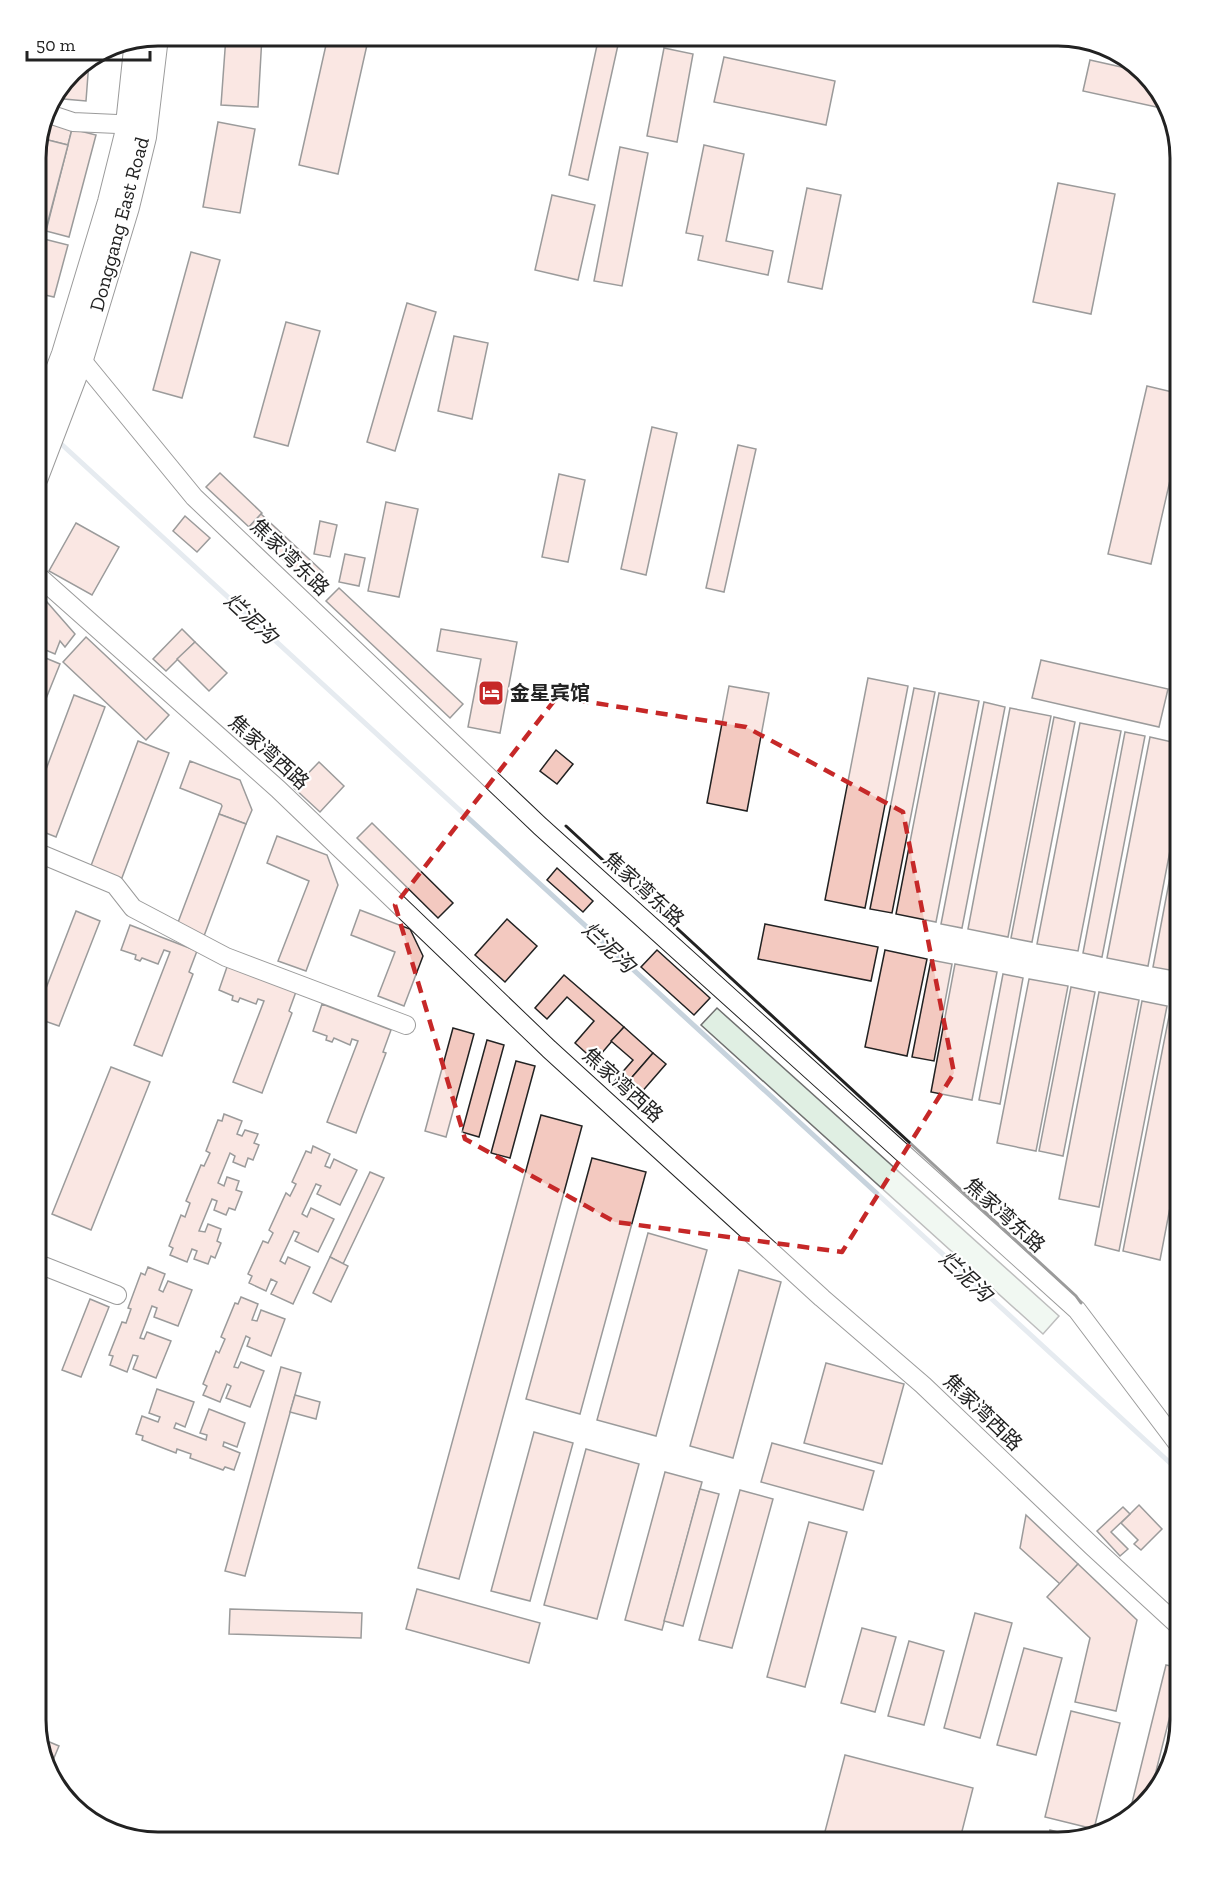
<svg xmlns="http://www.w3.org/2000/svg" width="1217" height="1879" font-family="'Zilla Slab','Noto Sans SC',serif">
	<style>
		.green { fill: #e0efe3; stroke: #6f6f6f; stroke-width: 1.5 }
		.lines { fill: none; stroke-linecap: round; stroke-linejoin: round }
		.stream { stroke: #c7d3dd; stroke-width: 5 }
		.building { fill: #f3c9c0; stroke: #222; stroke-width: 1.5 }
		.minor-casing { stroke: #222; stroke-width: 20 }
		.major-casing { stroke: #222; stroke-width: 26 }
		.minor { stroke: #fff; stroke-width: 18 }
		.major { stroke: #fff; stroke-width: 24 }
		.wall { stroke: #222; stroke-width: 3 }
		.marked { fill: none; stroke: #c62828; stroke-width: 4.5; stroke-dasharray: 12 8; stroke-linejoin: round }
		.labels { text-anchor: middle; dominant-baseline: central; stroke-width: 4.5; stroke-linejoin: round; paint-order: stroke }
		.street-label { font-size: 20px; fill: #222; stroke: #fff }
		.poi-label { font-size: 20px; font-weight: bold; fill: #222; stroke: #fff; text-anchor: start }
		.water-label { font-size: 21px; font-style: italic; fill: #222; stroke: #fff }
		.rim { fill: none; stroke: #222; stroke-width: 3 }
	</style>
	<rect width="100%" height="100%" fill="#fff"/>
	<path class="green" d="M717,1008L1059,1316L1043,1334L701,1025Z"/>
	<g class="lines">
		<path class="stream" d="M58,441L1181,1473"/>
	</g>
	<g class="building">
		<path d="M226,36H262L258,107L221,105Z"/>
		<path d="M328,36H369L338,174L299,165Z"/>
		<path d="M599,36H620L588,180L569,175Z"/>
		<path d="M664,48L693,54L677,142L647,136Z"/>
		<path d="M724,57L835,81L826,125L714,102Z"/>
		<path d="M1090,60L1139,71L1168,104L1170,110L1083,91Z"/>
		<path d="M89,61L86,101L53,98L72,72Z"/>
		<path d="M44,121L72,129L68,145L40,138Z"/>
		<path d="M218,122L255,129L240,213L203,207Z"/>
		<path d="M72,129L96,135L69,237L46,231Z"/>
		<path d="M40,138L68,145L36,267V151Z"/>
		<path d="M704,145L744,154L726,241L773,251L768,275L698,260L703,236L686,233Z"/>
		<path d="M620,147L648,153L622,286L594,281Z"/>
		<path d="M1058,183L1115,194L1091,314L1033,302Z"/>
		<path d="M807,188L841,195L822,289L788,282Z"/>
		<path d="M552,195L595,205L578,280L535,270Z"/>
		<path d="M44,239L68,245L54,297L36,293V267Z"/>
		<path d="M191,252L220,260L182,398L153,390Z"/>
		<path d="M407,303L436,312L395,451L367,442Z"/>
		<path d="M286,322L320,331L288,446L254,437Z"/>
		<path d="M454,336L488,343L472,419L438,411Z"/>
		<path d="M1147,386L1181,394V432L1151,564L1108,554Z"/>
		<path d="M652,427L677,433L646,575L621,569Z"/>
		<path d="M738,445L756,449L724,592L706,588Z"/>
		<path d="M220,473L262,513L249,527L206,487Z"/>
		<path d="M559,474L585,480L568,562L542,557Z"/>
		<path d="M386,502L418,509L399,597L368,591Z"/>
		<path d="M261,514L323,572L310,585L249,527Z"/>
		<path d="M185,516L210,538L197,552L173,531Z"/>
		<path d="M320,521L337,525L330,557L314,554Z"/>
		<path d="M76,523L119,547L92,595L49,571Z"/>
		<path d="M345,554L365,558L359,586L339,582Z"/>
		<path d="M339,588L463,704L450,718L326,601Z"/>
		<path d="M47,602L75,634L65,647L60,641L55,654L36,646V630Z"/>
		<path d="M182,629L195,642L166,671L153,659Z"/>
		<path d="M441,629L517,642L500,733L468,727L481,659L437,651Z"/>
		<path d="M86,637L169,715L146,740L63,662Z"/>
		<path d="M195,642L227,673L209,691L177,659Z"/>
		<path d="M36,654L60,664L43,706L36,704Z"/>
		<path d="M1041,660L1168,689L1159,727L1032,698Z"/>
		<path d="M868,678L908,686L865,908L825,900Z"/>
		<path d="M729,686L769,693L747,811L707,803Z"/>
		<path d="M914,688L935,692L892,913L870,909Z"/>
		<path d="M939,693L979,701L936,922L896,914Z"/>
		<path d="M74,695L105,707L56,837L36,829V796Z"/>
		<path d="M984,702L1005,707L962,928L941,924Z"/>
		<path d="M1010,708L1051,716L1008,937L968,929Z"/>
		<path d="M1054,717L1075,722L1032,942L1011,938Z"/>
		<path d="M1080,723L1121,731L1078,951L1037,944Z"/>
		<path d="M1125,732L1145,736L1102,957L1083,953Z"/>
		<path d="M1150,737L1181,744V793L1148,966L1107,958Z"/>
		<path d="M138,741L169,753L120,883L89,871Z"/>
		<path d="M556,750L573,764L557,784L540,771Z"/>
		<path d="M190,761L240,780L252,810L246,824L219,814L222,806L221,804L180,788Z"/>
		<path d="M319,762L344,786L320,812L294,788Z"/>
		<path d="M219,814L246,824L204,936L177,925Z"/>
		<path d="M1181,819V938L1175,971L1153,967Z"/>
		<path d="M372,823L453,903L438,918L357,838Z"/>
		<path d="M277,836L327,855L338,885L306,971L278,961L309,881L267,863Z"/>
		<path d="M557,868L593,901L583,912L547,880Z"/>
		<path d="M360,910L410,929L423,956L404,1006L378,996L395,952L351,935Z"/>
		<path d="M76,911L100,921L59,1026L36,1018V1014Z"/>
		<path d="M507,919L537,946L505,982L475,955Z"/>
		<path d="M765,924L878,947L871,981L758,959Z"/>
		<path d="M130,925L197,951L189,972L193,974L162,1056L134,1045L170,952L164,950L158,964L142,958L140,961L135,959L136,955L121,950Z"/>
		<path d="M657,950L710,998L694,1015L641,967Z"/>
		<path d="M885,950L927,959L907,1056L865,1047Z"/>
		<path d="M931,960L952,964L934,1061L912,1057Z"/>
		<path d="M228,964L297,989L289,1011L292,1013L262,1093L233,1082L264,1001L258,999L256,1004L240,998L238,1002L232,1000L233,996L219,990Z"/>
		<path d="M955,964L997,972L972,1100L931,1092Z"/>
		<path d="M1003,974L1023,978L1000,1104L979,1100Z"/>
		<path d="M564,975L624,1027L595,1061L575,1043L594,1021L567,997L547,1019L535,1008Z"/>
		<path d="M1029,979L1068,986L1036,1151L997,1143Z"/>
		<path d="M1071,987L1095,992L1063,1156L1039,1151Z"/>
		<path d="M1099,992L1139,1000L1099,1207L1059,1199Z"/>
		<path d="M1142,1001L1167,1006L1119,1251L1095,1245Z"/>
		<path d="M322,1004L391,1030L383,1052L386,1053L356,1133L327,1122L358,1041L352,1039L350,1045L334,1038L332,1042L326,1040L327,1036L313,1031Z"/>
		<path d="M1171,1006L1181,1008V1150L1160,1260L1123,1251Z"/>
		<path d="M624,1027L653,1053L620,1091L612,1084L633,1060L611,1041Z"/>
		<path d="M453,1028L474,1034L446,1137L425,1131Z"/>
		<path d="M487,1040L504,1045L479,1137L462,1132Z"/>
		<path d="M653,1053L666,1064L633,1102L620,1091Z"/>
		<path d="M516,1061L535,1066L510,1158L491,1153Z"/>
		<path d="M111,1067L150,1082L91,1230L52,1214Z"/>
		<path d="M224,1114L242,1121L237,1134L242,1136L245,1130L258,1134L254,1143L259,1145L253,1160L248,1158L245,1167L233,1162L235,1156L230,1153L218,1183L224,1186L227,1177L239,1181L236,1190L242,1192L235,1210L229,1208L226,1215L214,1210L217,1201L212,1199L199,1231L205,1232L208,1224L221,1229L217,1241L221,1243L215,1258L211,1256L208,1264L194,1259L197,1251L192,1249L187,1262L170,1255L173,1248L169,1246L181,1215L185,1217L190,1203L186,1201L201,1165L204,1166L210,1153L206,1151L218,1120L222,1121Z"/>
		<path d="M541,1115L582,1126L459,1579L418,1568Z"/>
		<path d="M313,1146L330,1154L325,1166L330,1168L334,1159L357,1170L340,1205L317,1194L321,1186L316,1184L302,1214L307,1217L311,1208L334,1219L318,1252L295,1241L299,1233L294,1231L280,1261L285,1264L288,1257L310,1267L293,1304L271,1294L277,1282L271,1279L266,1291L249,1283L252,1276L248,1274L263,1241L268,1243L273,1233L269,1230L286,1193L290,1196L296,1184L292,1182L306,1151L311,1153Z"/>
		<path d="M592,1158L646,1172L580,1414L526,1399Z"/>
		<path d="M370,1172L384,1178L343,1264L330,1257Z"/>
		<path d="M1181,1197V1249L1170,1247Z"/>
		<path d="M648,1233L707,1250L656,1436L597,1420Z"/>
		<path d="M330,1257L348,1266L331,1302L313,1293Z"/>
		<path d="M148,1267L165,1274L159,1290L163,1292L168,1281L192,1290L178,1326L154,1317L157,1308L152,1306L140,1338L144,1339L147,1332L171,1341L156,1378L133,1369L138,1356L133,1355L127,1372L110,1365L113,1356L109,1355L122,1322L126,1323L131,1309L128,1308L141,1273L145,1275Z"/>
		<path d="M739,1270L781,1282L733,1458L690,1446Z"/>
		<path d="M241,1297L258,1304L252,1320L257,1321L261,1310L285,1319L271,1356L247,1346L250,1338L246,1336L234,1367L238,1368L241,1362L264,1371L250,1407L226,1398L231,1386L227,1384L220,1402L203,1395L207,1386L203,1384L216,1351L219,1353L225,1339L221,1337L235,1303L238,1304Z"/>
		<path d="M90,1299L109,1307L81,1377L62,1370Z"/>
		<path d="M826,1363L904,1384L882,1464L804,1443Z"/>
		<path d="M281,1367L301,1373L245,1576L225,1571Z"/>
		<path d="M157,1389L194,1402L185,1427L176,1423L174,1428L206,1440L207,1435L200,1433L209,1409L245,1423L237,1447L224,1442L223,1446L240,1453L234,1470L225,1467L223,1470L190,1458L191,1454L177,1449L176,1453L142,1440L143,1436L136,1434L142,1416L158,1422L160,1417L149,1413Z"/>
		<path d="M295,1395L320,1402L316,1419L290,1412Z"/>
		<path d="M534,1432L573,1443L530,1601L491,1591Z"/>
		<path d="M772,1443L874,1471L863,1510L761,1482Z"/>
		<path d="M586,1449L639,1464L597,1619L544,1605Z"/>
		<path d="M665,1472L702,1482L662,1630L625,1620Z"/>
		<path d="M700,1489L719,1494L683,1626L664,1621Z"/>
		<path d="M740,1490L773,1499L732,1648L699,1640Z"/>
		<path d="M1139,1505L1162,1529L1141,1550L1134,1544L1138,1540L1121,1523Z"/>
		<path d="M1123,1507L1130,1514L1111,1532L1128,1549L1120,1556L1097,1531Z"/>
		<path d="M1026,1515L1078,1564L1060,1584L1020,1548Z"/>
		<path d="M809,1522L847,1532L805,1687L767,1677Z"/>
		<path d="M1078,1564L1137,1620L1116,1711L1075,1702L1090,1638L1047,1597Z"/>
		<path d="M1181,1577V1598L1171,1587Z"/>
		<path d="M417,1589L540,1623L529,1663L406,1629Z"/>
		<path d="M230,1609L362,1613L361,1638L229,1634Z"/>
		<path d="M975,1613L1012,1623L980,1738L944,1728Z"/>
		<path d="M862,1628L896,1637L875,1712L841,1703Z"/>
		<path d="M909,1641L944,1651L924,1725L888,1716Z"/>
		<path d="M1024,1648L1062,1658L1036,1755L997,1745Z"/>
		<path d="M1166,1665L1181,1668V1672L1150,1795L1129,1815Z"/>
		<path d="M1071,1711L1120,1723L1094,1829L1045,1817Z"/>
		<path d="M40,1738L59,1746L48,1772Z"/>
		<path d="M845,1755L973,1788L959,1843H822Z"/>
		<path d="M1050,1830L1081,1838L1058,1843H1046Z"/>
		<path d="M706,1836L734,1843H704Z"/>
	</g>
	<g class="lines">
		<g class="minor-casing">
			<g id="minor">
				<path d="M46,113L73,122L139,125"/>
				<path d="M81,359L194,497L540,826L1077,1310L1181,1448"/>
				<path d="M36,574L278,789L549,1049L822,1298L923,1385L1093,1547L1181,1628"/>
				<path d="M36,852L115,885L133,908L226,957L406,1025"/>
				<path d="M36,1263L117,1295"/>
			</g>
		</g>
		<g class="major-casing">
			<g id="major">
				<path d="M36,428L64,354L110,202L127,134L137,40"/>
				<path d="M36,477L81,359L127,207L144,137L156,37"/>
			</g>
		</g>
		<use href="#minor" class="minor"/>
		<use href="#major" class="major"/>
		<path class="wall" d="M566,826L1076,1296L1081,1303"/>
	</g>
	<path d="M0 0H1217V1879H0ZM557,697L746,727L903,812L954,1073L842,1252L615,1222L465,1139L395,905Z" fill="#fff" fill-opacity=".55" fill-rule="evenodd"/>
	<path class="marked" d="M557,697L746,727L903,812L954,1073L842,1252L615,1222L465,1139L395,905Z"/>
	<defs>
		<g id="hotel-square" transform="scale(1.35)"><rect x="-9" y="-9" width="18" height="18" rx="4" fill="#c62828" stroke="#fff"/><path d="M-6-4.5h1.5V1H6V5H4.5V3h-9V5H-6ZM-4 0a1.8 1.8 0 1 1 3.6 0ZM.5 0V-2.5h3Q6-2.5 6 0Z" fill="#fff"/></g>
	</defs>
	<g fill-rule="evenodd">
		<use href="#hotel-square" x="491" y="693"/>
	</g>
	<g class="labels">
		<g class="street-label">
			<text transform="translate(119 224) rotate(-75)">Donggang East Road</text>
			<text transform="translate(290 557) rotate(44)">焦家湾东路</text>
			<text transform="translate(269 752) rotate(42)">焦家湾西路</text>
			<text transform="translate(644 889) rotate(42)">焦家湾东路</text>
			<text transform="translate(623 1085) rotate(42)">焦家湾西路</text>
			<text transform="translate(1005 1215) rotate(42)">焦家湾东路</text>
			<text transform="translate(983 1412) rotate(44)">焦家湾西路</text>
		</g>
		<g class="poi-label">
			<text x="510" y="693">金星宾馆</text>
		</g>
		<g class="water-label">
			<text transform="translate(251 618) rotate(43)">烂泥沟</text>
			<text transform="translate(609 947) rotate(43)">烂泥沟</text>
			<text transform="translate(966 1276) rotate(43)">烂泥沟</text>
		</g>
	</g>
	<path d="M0 0H1217V1879H0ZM158 46H1058A112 112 0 0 1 1170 158V1720A112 112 0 0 1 1058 1832H158A112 112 0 0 1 46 1720V158A112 112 0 0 1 158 46Z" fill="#fff" fill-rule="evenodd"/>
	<path class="rim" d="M158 46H1058A112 112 0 0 1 1170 158V1720A112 112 0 0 1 1058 1832H158A112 112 0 0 1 46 1720V158A112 112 0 0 1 158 46Z"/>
	<path d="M27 51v9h123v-9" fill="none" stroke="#222222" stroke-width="3"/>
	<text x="36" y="51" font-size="18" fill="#222222" stroke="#ffffff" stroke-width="4.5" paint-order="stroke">50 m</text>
</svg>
